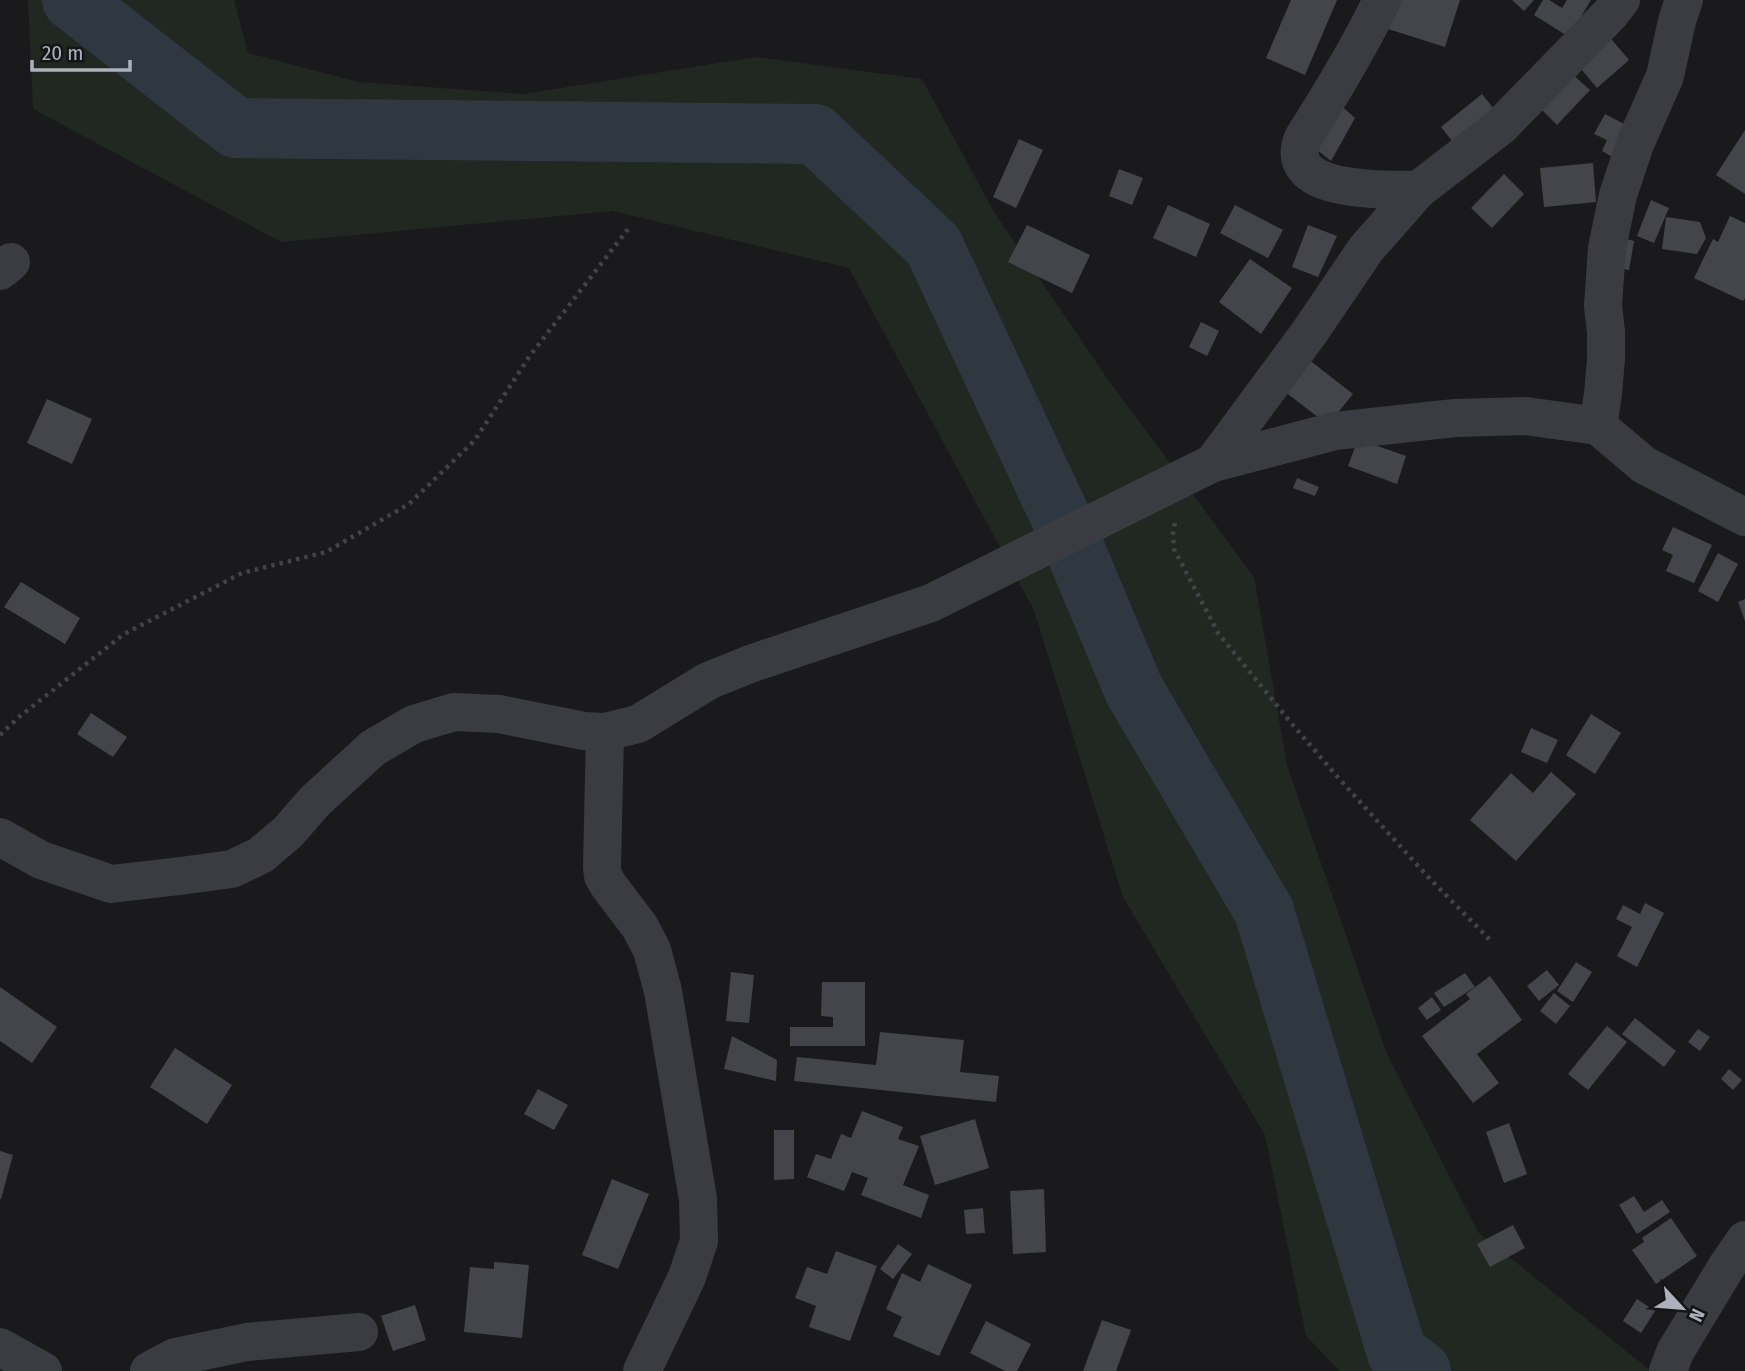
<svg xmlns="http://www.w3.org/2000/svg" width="1745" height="1371" font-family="'Fira Sans Condensed',sans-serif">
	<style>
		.green { fill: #202821 }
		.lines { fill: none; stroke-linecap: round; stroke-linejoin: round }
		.river { stroke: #2f3841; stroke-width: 60 }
		.building { fill: #44454a }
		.path { stroke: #414349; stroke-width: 4.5; stroke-dasharray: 3.5 5; stroke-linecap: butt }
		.street { stroke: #3b3c42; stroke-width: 38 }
	</style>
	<rect width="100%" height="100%" fill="#1a1a1d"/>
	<path class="green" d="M28,0H234L248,53L358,82L523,94L756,57L922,79L994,212L1107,378L1254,577L1287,765L1387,1054L1478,1232L1651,1371H1340L1306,1336L1265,1135L1123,897L1034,610L849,268L613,211L281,242L33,109Z"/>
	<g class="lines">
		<path class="river" d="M72,0L236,128L815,134L933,245L1069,535L1134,690L1264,911L1397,1353L1421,1371"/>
	</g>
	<g class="building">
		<path d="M1291,0H1337L1305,75L1266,58Z"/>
		<path d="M1394,0H1460L1445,47L1385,28Z"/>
		<path d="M1512,0H1534L1524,11Z"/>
		<path d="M1543,0H1549L1562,8L1567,0H1591L1569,37L1534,15Z"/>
		<path d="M1607,34L1629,60L1597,88L1576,63Z"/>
		<path d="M1571,73L1590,90L1557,125L1539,107Z"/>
		<path d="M1482,94L1498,114L1457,147L1441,127Z"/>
		<path d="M1338,103L1355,118L1331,161L1312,146Z"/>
		<path d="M1605,114L1630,127L1614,158L1602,151L1607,140L1594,134Z"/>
		<path d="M1745,130V194L1716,175Z"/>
		<path d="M1019,139L1043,150L1016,208L993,197Z"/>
		<path d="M1593,163L1596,202L1544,207L1540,168Z"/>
		<path d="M1119,169L1143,178L1132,205L1109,196Z"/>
		<path d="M1504,174L1524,194L1492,228L1471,208Z"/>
		<path d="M1651,200L1669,208L1654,243L1637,236Z"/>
		<path d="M1168,205L1210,224L1196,257L1153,238Z"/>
		<path d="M1235,205L1283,230L1268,258L1220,233Z"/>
		<path d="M1730,216L1745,223V298L1743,301L1694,278L1713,239L1718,242Z"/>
		<path d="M1666,217L1700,222L1706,238L1697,254L1662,249Z"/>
		<path d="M1027,225L1090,255L1072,293L1008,262Z"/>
		<path d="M1308,225L1337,236L1318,277L1292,267Z"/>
		<path d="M1617,236L1634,241L1629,270L1610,266Z"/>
		<path d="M1250,259L1292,288L1261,334L1219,302Z"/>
		<path d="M1201,322L1219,331L1207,356L1189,347Z"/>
		<path d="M1308,359L1353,394L1328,425L1284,391Z"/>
		<path d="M47,399L92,419L72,464L27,443Z"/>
		<path d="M1358,439L1406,456L1397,484L1348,466Z"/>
		<path d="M1297,478L1319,487L1315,496L1293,488Z"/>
		<path d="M1673,527L1712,545L1694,583L1666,571L1673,555L1662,550Z"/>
		<path d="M1718,553L1738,564L1718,602L1698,591Z"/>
		<path d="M21,582L80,618L65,644L4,607Z"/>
		<path d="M1745,599V621L1738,602Z"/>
		<path d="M91,713L127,737L113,757L77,734Z"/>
		<path d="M1591,714L1621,733L1595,774L1566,755Z"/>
		<path d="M1531,728L1558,740L1547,763L1521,752Z"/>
		<path d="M1551,772L1576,794L1516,861L1470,820L1511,773L1533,793Z"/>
		<path d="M1645,903L1664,913L1637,967L1617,956L1632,927L1616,919L1623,905L1640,914Z"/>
		<path d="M1576,962L1592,972L1573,1002L1557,991Z"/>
		<path d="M1547,970L1559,985L1539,1001L1527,986Z"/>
		<path d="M731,972L754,975L749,1023L726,1021Z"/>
		<path d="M1465,973L1475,987L1444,1007L1434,993Z"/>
		<path d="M1490,976L1522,1020L1477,1054L1499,1083L1473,1103L1422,1036L1470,999L1466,994Z"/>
		<path d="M822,982H865V1046H790V1027H833V1017L821,1016Z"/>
		<path d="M0,987L57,1027L32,1063L0,1041Z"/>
		<path d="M1554,993L1570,1006L1556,1024L1540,1011Z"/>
		<path d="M1432,997L1441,1010L1427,1020L1418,1008Z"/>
		<path d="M1635,1018L1676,1051L1664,1067L1622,1034Z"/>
		<path d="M1607,1026L1627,1042L1588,1090L1568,1074Z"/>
		<path d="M1698,1029L1710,1037L1700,1051L1688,1042Z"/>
		<path d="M880,1032L964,1040L960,1072L999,1076L996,1102L794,1081L797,1057L876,1065Z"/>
		<path d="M732,1036L777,1060L776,1081L724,1069Z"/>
		<path d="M175,1048L232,1085L207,1124L150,1087Z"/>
		<path d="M1729,1069L1742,1080L1733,1090L1721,1079Z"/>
		<path d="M538,1089L568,1105L554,1130L524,1114Z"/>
		<path d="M862,1111L903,1127L898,1139L919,1146L903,1185L929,1195L921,1218L861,1195L868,1178L852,1172L844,1191L807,1177L816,1154L831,1159L841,1134L851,1138Z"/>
		<path d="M975,1119L989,1168L935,1185L920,1136Z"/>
		<path d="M1509,1123L1527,1174L1504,1183L1486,1132Z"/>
		<path d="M774,1130H794V1179L774,1180Z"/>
		<path d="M0,1151L13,1155L1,1199H0Z"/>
		<path d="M612,1179L649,1194L618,1269L582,1255Z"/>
		<path d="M1044,1189L1046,1252L1013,1254L1010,1191Z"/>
		<path d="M1634,1196L1644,1212L1662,1200L1670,1212L1637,1234L1619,1205Z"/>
		<path d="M983,1208L985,1233L966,1234L964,1210Z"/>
		<path d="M1671,1218L1697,1256L1656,1284L1632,1250L1644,1242L1642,1238Z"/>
		<path d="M1513,1225L1525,1248L1490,1267L1477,1244Z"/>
		<path d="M898,1244L912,1254L893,1279L880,1269Z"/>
		<path d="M836,1251L877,1266L850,1341L809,1327L816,1306L795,1298L807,1267L827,1274Z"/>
		<path d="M494,1262L529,1265L522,1338L464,1332L470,1267L494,1269Z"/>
		<path d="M928,1264L972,1285L939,1356L893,1336L902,1317L886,1309L902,1273L920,1282Z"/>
		<path d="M1637,1299L1655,1311L1641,1333L1623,1321Z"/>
		<path d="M415,1305L426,1340L393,1351L381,1316Z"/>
		<path d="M1102,1320L1131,1330L1116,1371H1083Z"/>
		<path d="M986,1321L1031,1344L1017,1371H1005L970,1353Z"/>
	</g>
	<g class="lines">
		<g class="path">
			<path d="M1175,523L1173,533L1174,549L1218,633L1292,724L1342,782L1430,879L1493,943"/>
			<path d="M0,735L19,717L124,634L242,573L326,552L409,504L475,440L529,357L628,229"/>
		</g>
		<g class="street">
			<path d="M1382,0C1359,48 1331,94 1303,138C1280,195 1387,189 1418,190"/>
			<path d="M0,271L11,262"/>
			<path d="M1598,426L1603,394L1606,359V332L1603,306L1607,248L1618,195L1635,144L1665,76L1677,21L1684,0"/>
			<path d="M1213,463L1335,431L1455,418L1526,416L1598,426L1644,465L1745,517"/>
			<path d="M605,732L602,867L603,876L609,886L640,927L652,950L663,991L698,1199L699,1241L687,1277L642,1371"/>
			<path d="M0,837L41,860L111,884L180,876L232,869L261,855L288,832L315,801L373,748L414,724L454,712L499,714L584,731L605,732L638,724L708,681L750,664L931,603L1213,463L1309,333L1366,249L1418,190L1501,126L1611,13L1621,0"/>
			<path d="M0,1347L43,1371"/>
			<path d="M149,1371L175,1357L247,1342L359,1332"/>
			<path d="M1668,1371L1675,1352L1727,1266L1745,1240"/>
		</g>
	</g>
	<g transform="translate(1682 1308) rotate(116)" stroke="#151518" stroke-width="5" paint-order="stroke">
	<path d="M0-5L12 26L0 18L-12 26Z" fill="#adb1bc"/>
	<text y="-10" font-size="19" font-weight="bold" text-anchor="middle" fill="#adb1bc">N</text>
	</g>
	<path d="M32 60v10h98v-10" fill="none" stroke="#adb1bc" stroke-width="3.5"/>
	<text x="42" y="60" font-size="21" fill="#adb1bc" stroke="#151518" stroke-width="5" paint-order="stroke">20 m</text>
</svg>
